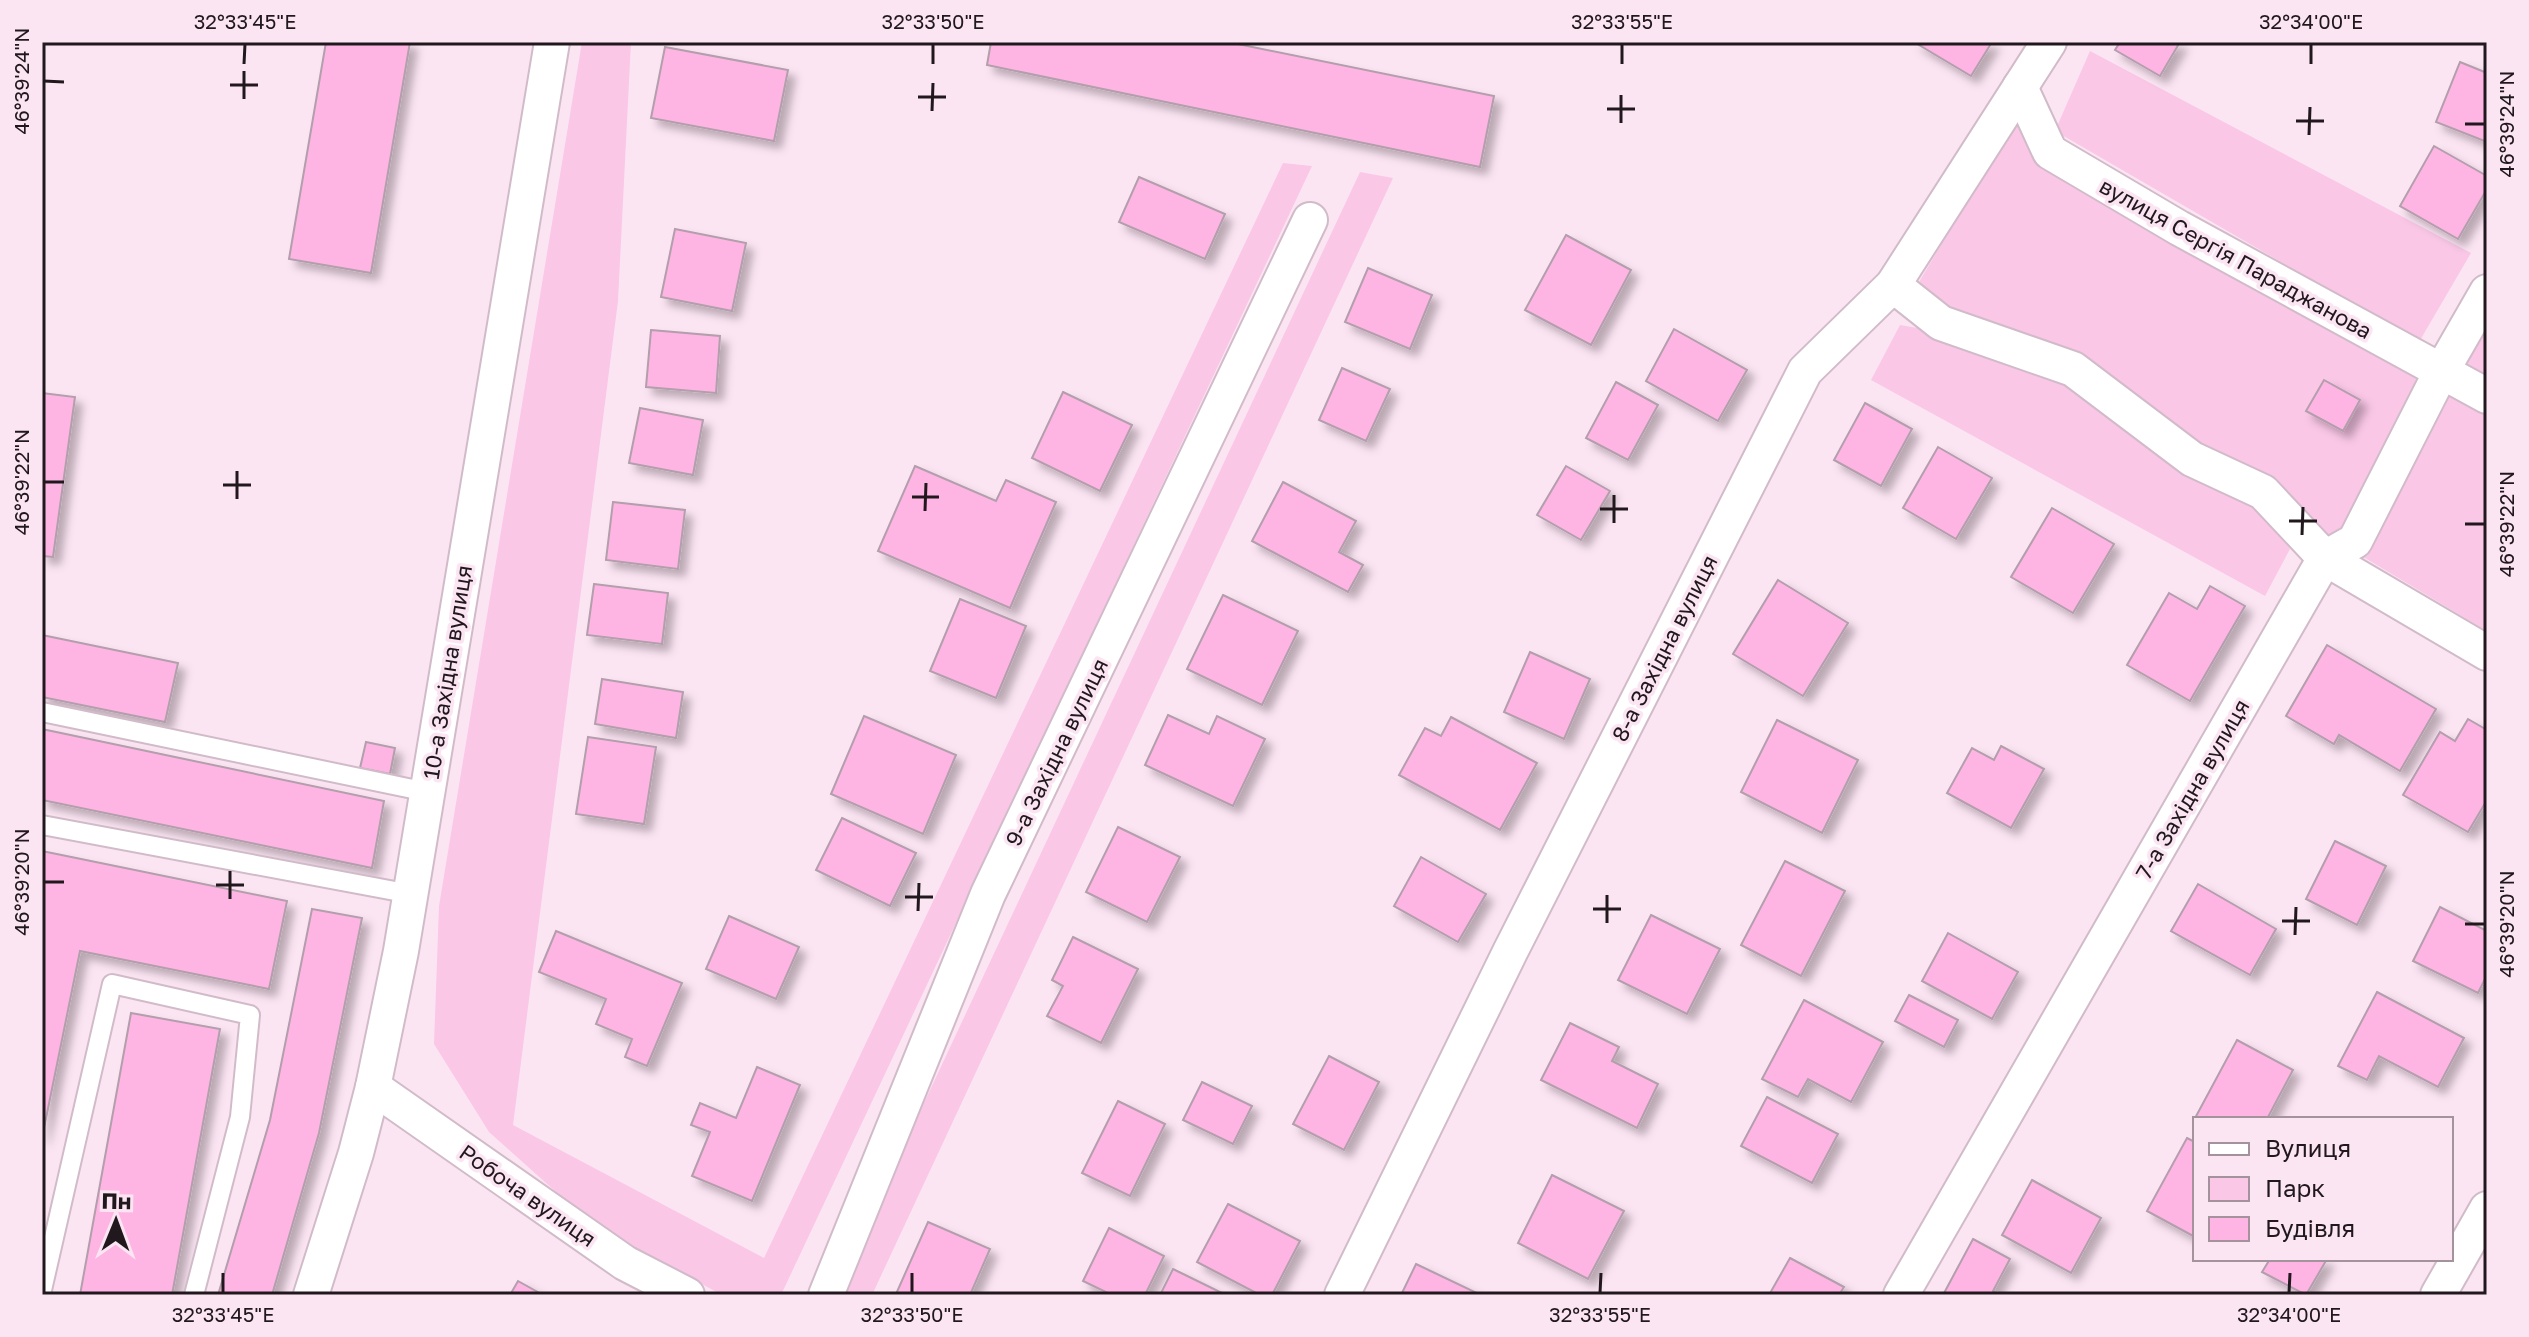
<svg xmlns="http://www.w3.org/2000/svg" width="2529" height="1337" font-family="'Golos Text',sans-serif">
	<style>
		.green { fill: #fac7e7 }
		.building { fill: #feb5e4; stroke: #b39eab; stroke-width: 2; filter: url(#shadow) }
		.lines { fill: none; stroke-linecap: round; stroke-linejoin: round }
		.lane-casing { stroke: #d2bbc9; stroke-width: 22 }
		.street-casing { stroke: #d2bbc9; stroke-width: 38 }
		.lane { stroke: #fff; stroke-width: 18 }
		.street { stroke: #fff; stroke-width: 34 }
		.ticks { fill: none; stroke: #20181d; stroke-width: 3 }
		.labels { text-anchor: middle; dominant-baseline: central; stroke-width: 7; stroke-linejoin: round; paint-order: stroke }
		.street-label { font-size: 22px; fill: #20181d; stroke: #fce5f3 }
		.neatline { fill: none; stroke: #20181d; stroke-width: 3 }
		.ticks-label { font-size: 20px; text-anchor: middle; fill: #20181d }
	</style>
	<defs>
		<filter id="shadow"><feDropShadow dx="7" dy="7" stdDeviation="4" flood-color="#0004"/></filter>
	</defs>
	<rect width="100%" height="100%" fill="#fce5f3"/>
	<g class="green">
		<path d="M582,42H631L618,301L513,1125L764,1258L1283,163L1312,166L781,1295H722L592,1224L489,1132L434,1044L439,906Z"/>
		<path d="M2090,51L2471,253L2419,342L2055,131Z"/>
		<path d="M2019,114L2425,376L2347,526L2327,541L1949,314L1916,287Z"/>
		<path d="M1360,172L1393,178L872,1295H834Z"/>
		<path d="M1900,325L1929,330L2069,379L2258,506L2290,549L2265,596L1871,380Z"/>
		<path d="M2487,329V375L2466,364Z"/>
		<path d="M2450,390L2487,411V631L2360,555Z"/>
	</g>
	<g class="building">
		<path d="M326,42H410L371,273L289,259Z"/>
		<path d="M991,42H1228L1494,96L1480,167L987,65Z"/>
		<path d="M1914,42H1992L1971,76Z"/>
		<path d="M2120,42H2180L2160,76L2115,50Z"/>
		<path d="M665,47L788,70L774,141L651,118Z"/>
		<path d="M2460,62L2487,73V142L2436,122Z"/>
		<path d="M2434,146L2487,176V189L2458,239L2400,206Z"/>
		<path d="M1139,177L1225,214L1205,259L1119,222Z"/>
		<path d="M675,229L746,243L732,311L661,297Z"/>
		<path d="M1566,235L1631,270L1591,345L1525,310Z"/>
		<path d="M1368,268L1432,295L1410,349L1345,322Z"/>
		<path d="M1674,329L1747,370L1718,421L1646,381Z"/>
		<path d="M651,330L720,336L716,393L646,387Z"/>
		<path d="M1342,368L1390,389L1366,441L1319,420Z"/>
		<path d="M2324,380L2360,400L2343,431L2306,411Z"/>
		<path d="M1616,382L1658,405L1628,460L1586,438Z"/>
		<path d="M1063,392L1132,425L1100,491L1032,458Z"/>
		<path d="M42,393L75,397L53,557L42,556Z"/>
		<path d="M1865,403L1912,429L1881,486L1834,460Z"/>
		<path d="M640,408L703,420L693,475L629,463Z"/>
		<path d="M1938,447L1992,478L1956,539L1903,508Z"/>
		<path d="M915,466L996,501L1006,480L1056,502L1010,608L878,551Z"/>
		<path d="M1566,466L1610,491L1581,540L1537,515Z"/>
		<path d="M1283,482L1356,521L1339,552L1363,565L1348,592L1252,541Z"/>
		<path d="M613,502L685,510L678,569L606,560Z"/>
		<path d="M2052,508L2114,544L2073,613L2011,577Z"/>
		<path d="M1778,580L1848,623L1803,696L1733,654Z"/>
		<path d="M594,584L668,593L662,644L587,635Z"/>
		<path d="M2210,586L2245,606L2190,701L2127,665L2169,593L2197,609Z"/>
		<path d="M1223,595L1298,631L1262,705L1187,669Z"/>
		<path d="M960,599L1026,626L996,698L930,671Z"/>
		<path d="M42,635L178,663L165,722L42,697Z"/>
		<path d="M2327,645L2436,709L2400,771L2339,735L2334,744L2286,716Z"/>
		<path d="M1530,652L1590,679L1564,739L1504,712Z"/>
		<path d="M602,679L683,692L676,738L595,724Z"/>
		<path d="M1168,715L1209,734L1217,716L1265,739L1233,806L1145,765Z"/>
		<path d="M864,716L956,755L923,834L831,794Z"/>
		<path d="M1451,717L1537,763L1500,830L1399,775L1425,728L1441,736Z"/>
		<path d="M2468,719L2487,730V800L2468,832L2403,795L2440,732L2455,741Z"/>
		<path d="M1777,720L1858,760L1822,833L1741,792Z"/>
		<path d="M42,729L384,801L372,868L42,800Z"/>
		<path d="M588,737L656,747L644,824L576,814Z"/>
		<path d="M366,742L395,748L390,774L360,768Z"/>
		<path d="M2001,746L2044,769L2011,828L1947,793L1972,748L1994,760Z"/>
		<path d="M842,818L916,853L890,906L816,870Z"/>
		<path d="M1118,827L1180,857L1147,922L1086,892Z"/>
		<path d="M2335,841L2386,866L2357,925L2306,899Z"/>
		<path d="M42,851L287,901L269,989L80,951L42,1138Z"/>
		<path d="M1421,857L1486,894L1458,942L1394,906Z"/>
		<path d="M1785,861L1845,891L1801,976L1741,945Z"/>
		<path d="M2198,884L2276,929L2250,975L2171,931Z"/>
		<path d="M2440,907L2487,931V975L2478,993L2413,961Z"/>
		<path d="M312,909L362,918L319,1133L272,1295H218L270,1120Z"/>
		<path d="M1651,915L1720,949L1687,1014L1618,980Z"/>
		<path d="M729,916L799,947L776,999L706,969Z"/>
		<path d="M556,931L682,983L647,1066L625,1057L632,1039L596,1024L606,999L539,972Z"/>
		<path d="M1948,933L2018,972L1992,1019L1922,981Z"/>
		<path d="M1073,937L1138,969L1101,1043L1047,1016L1063,986L1052,980Z"/>
		<path d="M2377,992L2464,1038L2438,1087L2379,1056L2367,1080L2338,1066Z"/>
		<path d="M1909,995L1958,1020L1944,1047L1895,1021Z"/>
		<path d="M1804,1000L1883,1042L1851,1102L1808,1079L1798,1097L1762,1079Z"/>
		<path d="M131,1013L220,1029L172,1295H80Z"/>
		<path d="M1570,1023L1619,1047L1612,1061L1658,1084L1637,1128L1541,1080Z"/>
		<path d="M2237,1040L2293,1070L2267,1119L2194,1120Z"/>
		<path d="M1329,1056L1379,1082L1344,1150L1293,1124Z"/>
		<path d="M757,1067L800,1085L752,1201L692,1176L710,1132L691,1125L700,1103L736,1118Z"/>
		<path d="M1202,1082L1252,1106L1233,1144L1183,1120Z"/>
		<path d="M1767,1097L1838,1134L1812,1183L1741,1146Z"/>
		<path d="M1118,1101L1165,1124L1130,1196L1082,1173Z"/>
		<path d="M2187,1138L2195,1142V1237L2147,1211Z"/>
		<path d="M1552,1175L1624,1211L1588,1279L1518,1243Z"/>
		<path d="M2032,1180L2101,1218L2071,1273L2002,1235Z"/>
		<path d="M1228,1204L1300,1241L1272,1295H1260L1197,1262Z"/>
		<path d="M928,1222L990,1249L970,1295L896,1294Z"/>
		<path d="M1109,1228L1164,1256L1145,1295H1112L1083,1281Z"/>
		<path d="M1973,1239L2010,1259L1993,1291L2001,1295H1943Z"/>
		<path d="M1790,1258L1844,1287L1839,1295H1769Z"/>
		<path d="M2270,1259H2327L2306,1295L2262,1272Z"/>
		<path d="M1416,1264L1479,1294L1478,1295H1401Z"/>
		<path d="M1173,1269L1226,1295H1160Z"/>
		<path d="M518,1281L543,1295H510Z"/>
	</g>
	<g class="lines">
		<g class="lane-casing">
			<g id="lane">
				<path d="M42,712L427,792"/>
				<path d="M42,825L411,894"/>
				<path d="M42,1290L112,984L250,1015L240,1117L194,1295"/>
			</g>
		</g>
		<g class="street-casing">
			<g id="street">
				<path d="M2020,87L2050,152L2179,228L2487,396"/>
				<path d="M1893,285L1941,323L2073,369L2192,459L2263,492L2325,558L2487,653"/>
				<path d="M373,1087L625,1263L687,1295"/>
				<path d="M311,1295L356,1153L373,1087L401,951L552,42"/>
				<path d="M826,1295L988,894L1310,220"/>
				<path d="M1342,1295L1510,952L1805,371L1893,285L2049,42"/>
				<path d="M1901,1295L2325,558L2355,541L2441,372L2487,292"/>
				<path d="M2438,1295L2487,1209"/>
			</g>
		</g>
		<use href="#lane" class="lane"/>
		<use href="#street" class="street"/>
	</g>
	<path class="ticks" d="M244,64L245,44M933,64V44M1622,64V44M2311,64V44M44,81L64,82M230,85H258M918,97H946M244,99V71M1607,109H1635M932,111L933,83M2296,121H2324M1621,123V95M2465,124H2485M2309,135L2310,107M44,482H64M223,485H251M912,497H939M237,499V471M1600,509H1628M925,511L926,483M2289,521H2317M1614,523V495M2465,524H2485M2302,535L2303,507M44,882H64M216,885H244M905,897H933M230,899V871M1593,909H1621M918,911L919,883M2282,921H2310M1607,923V895M2465,924H2485M2295,935L2296,907M223,1293V1273M912,1293V1273M1600,1293L1601,1273M2289,1293L2290,1273"/>
	<g class="labels">
		<g class="street-label">
			<text transform="translate(2236 258) rotate(29)">вулиця Сергія Параджанова</text>
			<text transform="translate(1664 648) rotate(-63)">8-а Західна вулиця</text>
			<text transform="translate(447 672) rotate(-81)">10-а Західна вулиця</text>
			<text transform="translate(1056 752) rotate(-64)">9-а Західна вулиця</text>
			<text transform="translate(2192 789) rotate(-60)">7-а Західна вулиця</text>
			<text transform="translate(528 1195) rotate(35)">Робоча вулиця</text>
		</g>
	</g>
	<rect width="2529" height="1337" fill="none" stroke="#fce5f3" stroke-width="88"/>
	<rect x="2193" y="1117" width="260" height="144" fill="#fce5f3" stroke="#a4939d" stroke-width="2"/>
	<rect x="2209" y="1143" width="40" height="12" fill="#ffffff" stroke="#a4939d" stroke-width="2"/>
	<text x="2265" y="1157" font-size="24" fill="#20181d">Вулиця</text>
	<rect x="2209" y="1177" width="40" height="24" fill="#fac7e7" stroke="#a4939d" stroke-width="2"/>
	<text x="2265" y="1197" font-size="24" fill="#20181d">Парк</text>
	<rect x="2209" y="1217" width="40" height="24" fill="#feb5e4" stroke="#a4939d" stroke-width="2"/>
	<text x="2265" y="1237" font-size="24" fill="#20181d">Будівля</text>
	<g transform="translate(116 1221) rotate(1)" stroke="#fce5f3" stroke-width="6" paint-order="stroke">
	<path d="M0-6L14 30L0 20L-14 30Z" fill="#20181d"/>
	<text y="-12" font-size="22" font-weight="bold" text-anchor="middle" fill="#20181d">Пн</text>
	</g>
	<rect x="44" y="44" width="2441" height="1249" class="neatline"/>
	<g class="ticks-label">
		<text x="245" y="29">32°33'45"E</text>
		<text x="933" y="29">32°33'50"E</text>
		<text x="1622" y="29">32°33'55"E</text>
		<text x="2311" y="29">32°34'00"E</text>
		<text transform="translate(22 81) rotate(-90)" y="7">46°39'24"N</text>
		<text transform="translate(2507 124) rotate(-90)" y="7">46°39'24"N</text>
		<text transform="translate(22 482) rotate(-90)" y="7">46°39'22"N</text>
		<text transform="translate(2507 524) rotate(-90)" y="7">46°39'22"N</text>
		<text transform="translate(22 882) rotate(-90)" y="7">46°39'20"N</text>
		<text transform="translate(2507 924) rotate(-90)" y="7">46°39'20"N</text>
		<text x="223" y="1322">32°33'45"E</text>
		<text x="912" y="1322">32°33'50"E</text>
		<text x="1600" y="1322">32°33'55"E</text>
		<text x="2289" y="1322">32°34'00"E</text>
	</g>
</svg>
